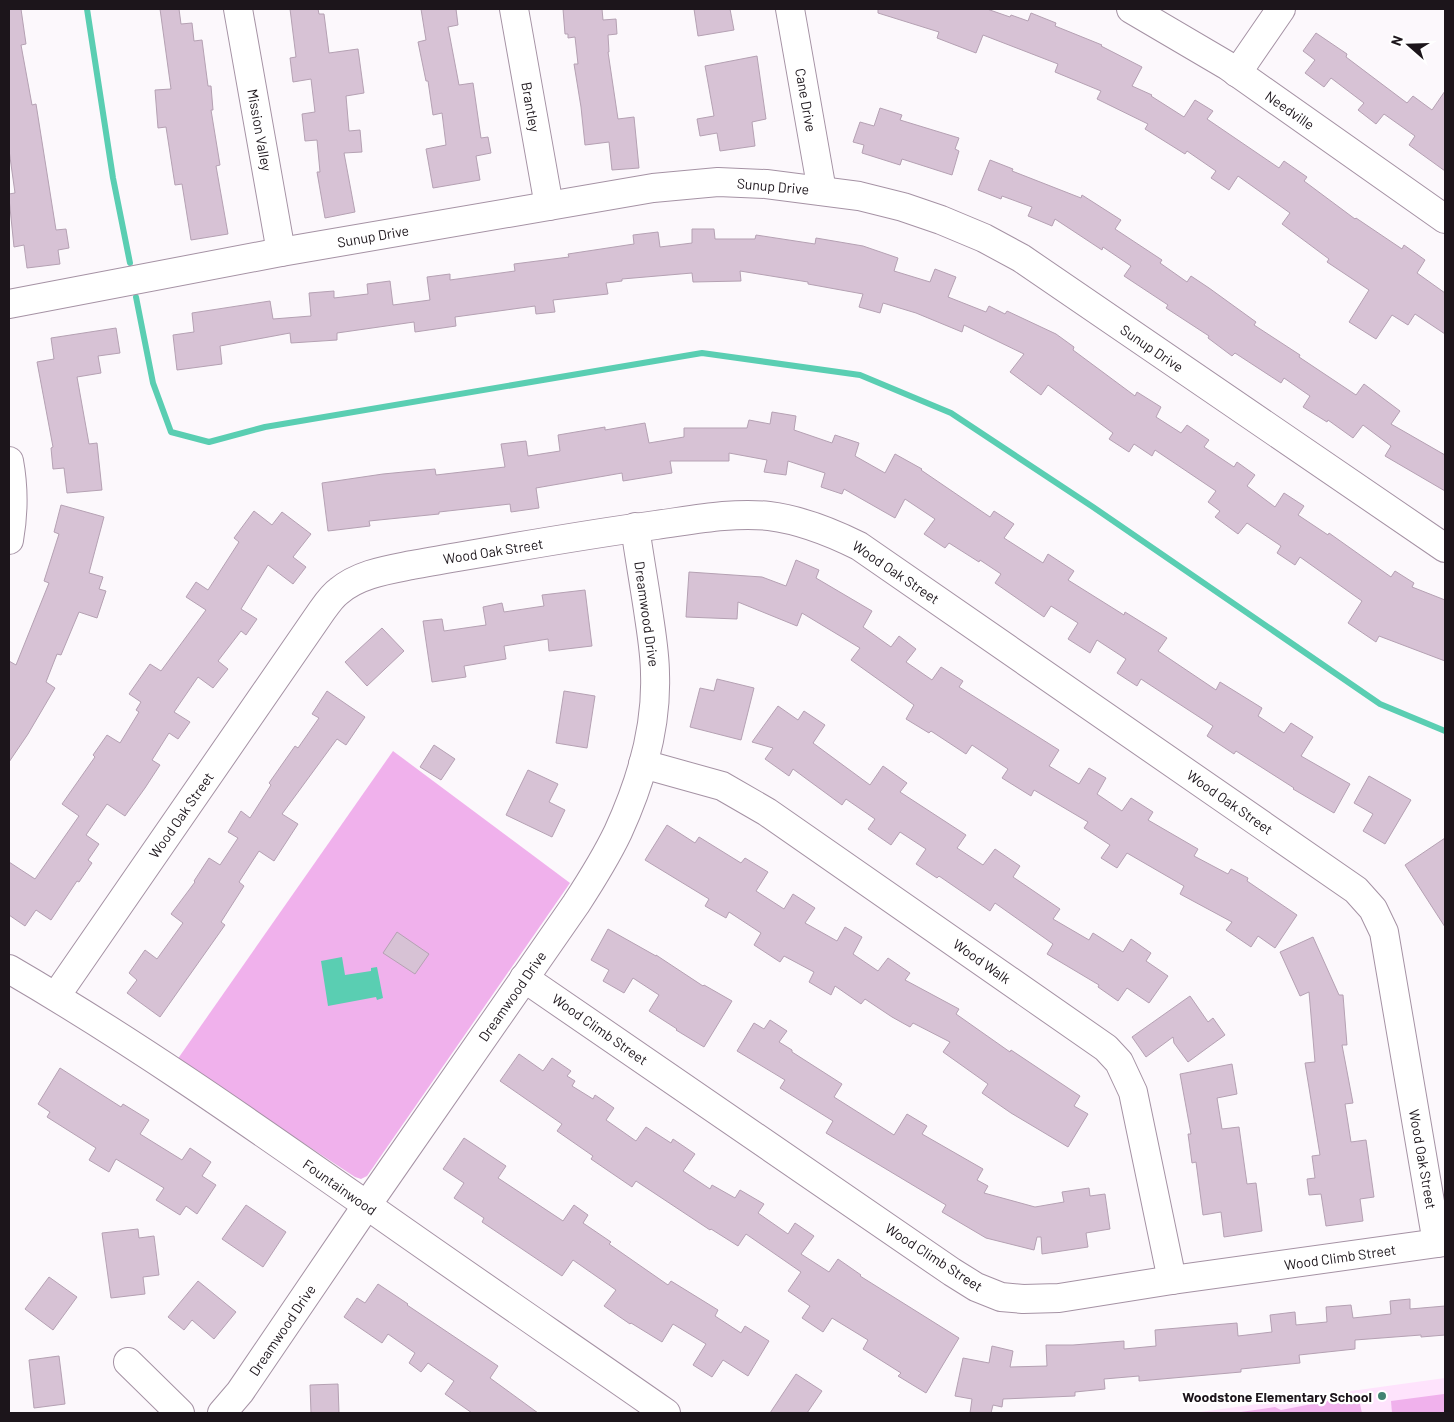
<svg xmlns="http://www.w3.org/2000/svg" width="1454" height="1422" font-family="Barlow,sans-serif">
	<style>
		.built { fill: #fee3fc }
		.green { fill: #f0b1ec }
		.water { fill: #5aceb2 }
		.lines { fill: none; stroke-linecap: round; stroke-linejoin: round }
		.stream { stroke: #5aceb2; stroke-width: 6 }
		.building { fill: #d7c2d5; stroke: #b5a1b3 }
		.minor-casing { stroke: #a592a4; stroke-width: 30 }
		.minor { stroke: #fff; stroke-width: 28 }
		.poi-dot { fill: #428372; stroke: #fff; stroke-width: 2 }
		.labels { text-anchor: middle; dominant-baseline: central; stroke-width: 4.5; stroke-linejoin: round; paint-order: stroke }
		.street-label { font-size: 14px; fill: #1c151b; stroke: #fff }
		.poi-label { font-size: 14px; font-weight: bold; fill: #1c151b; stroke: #fff; text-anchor: end }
	</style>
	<rect width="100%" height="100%" fill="#fcf8fc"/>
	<path class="built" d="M1445,1378V1413H1193Z"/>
	<g class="green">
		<path d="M393,751L570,883L367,1176L361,1179L355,1177L177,1060Z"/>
		<path d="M1444,1394L1445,1413H1392L1391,1401Z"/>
		<path d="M1358,1395L1362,1413H1234L1275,1407L1281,1410Z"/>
	</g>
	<path class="water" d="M342,957L345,975L371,971V968L377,967L383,998L377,1000L376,997L328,1006L321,961Z"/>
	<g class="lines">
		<g class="stream">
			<path d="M87,9L113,178L130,263"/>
			<path d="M136,297L153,383L171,432L209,442L265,427L702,353L860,375L951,413L1093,507L1380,704L1445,731"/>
		</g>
	</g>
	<g class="building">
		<path d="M9,9H21L26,44L21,45L32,105L36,104L56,230L66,229L69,248L58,250L60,264L27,268L24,245L14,247L9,198V194L15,193L9,150Z"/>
		<path d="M160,9H179L181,24L192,23L194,41L202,40L208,86H211L213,110H211L220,165L216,166L228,234L191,240L182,184L175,185L166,127L158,128L155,90L171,89Z"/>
		<path d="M290,9H318L319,14H324L329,53L358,49L364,93L346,96L349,131L360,130L362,152L344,153L355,212L325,218L317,172H320L317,140L305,141L302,114L315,112L311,79L293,82L290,58L296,57Z"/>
		<path d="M421,9H456L458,25L448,27L459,85L473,83L481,138L488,137L491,153L476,156L480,180L433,188L426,149L446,145L442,113L433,115L428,81H426L418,42L426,40Z"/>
		<path d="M563,9H602L603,20L616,19L617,34L608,35L609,52H608L618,119L634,117L639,168L612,170L609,142L585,145L581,107L574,64H578L575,37L568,38V34H565Z"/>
		<path d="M694,9H730L734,30L698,36Z"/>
		<path d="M878,9H987L1010,17L1011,15L1028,21L1031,13L1056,23L1055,26L1102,45L1101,46L1142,67L1132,86L1152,95L1151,96L1184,117L1195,100L1213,111L1207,119L1279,168L1284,161L1307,177L1304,181L1355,219L1356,218L1402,249L1404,245L1425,260L1417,273L1445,293V334L1415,314L1408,325L1392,315L1376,339L1349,322L1369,290L1327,262L1329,259L1282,224L1290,213L1238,176L1229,190L1211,178L1216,171L1187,151L1185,154L1145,129L1148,124L1097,99L1101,91L1055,72L1058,64L983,35L976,53L937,38L939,32L878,13Z"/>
		<path d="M1316,33L1347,54L1346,57L1407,103L1413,96L1432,110L1445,91V171L1409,145L1415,136L1384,114L1376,124L1358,110L1364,103L1331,78L1324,87L1305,73L1315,60L1303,51Z"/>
		<path d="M757,56L766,119L752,122L755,146L720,151L717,133L700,136L697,119L714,116L705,66Z"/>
		<path d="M880,108L902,115L900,120L959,138L955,149L959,151L952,175L902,159L900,165L862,153L864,145L853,142L860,122L874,126Z"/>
		<path d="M990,160L1013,169L1012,171L1081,198L1082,195L1121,220L1115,229L1162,260L1160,263L1187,282L1191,276L1209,288L1256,322L1254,325L1300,355L1299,357L1356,395L1364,384L1400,411L1391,424L1445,455V491L1385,456L1391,446L1363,425L1353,438L1328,420L1327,422L1303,407L1310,396L1284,378L1281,383L1235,353L1232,356L1208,338L1209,336L1166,308L1168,305L1124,276L1131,266L1103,247L1102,250L1055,219L1052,226L1028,216L1032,207L1002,196L1001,199L978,190Z"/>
		<path d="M692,229H714L715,239H755L756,235L815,244L816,238L863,246L898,258L894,271L930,282L935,269L956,277L948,297L986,312L989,306L1005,314L1007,311L1056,334L1074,347L1073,350L1135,396L1137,392L1161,407L1156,417L1181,433L1187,425L1209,440L1204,447L1234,467L1237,462L1255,475L1247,486L1275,507L1284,493L1304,506L1298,515L1328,535L1329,533L1391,577L1395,571L1414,583L1412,587L1445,600V661L1379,636L1376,642L1348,623L1362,601L1300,557L1295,565L1277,553L1281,546L1247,523L1238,534L1215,517L1220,511L1208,502L1216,491L1155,450L1152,456L1134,444L1129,452L1109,439L1113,433L1048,385L1041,395L1010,372L1024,354L964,325L962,332L916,313L883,303L880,313L859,307L863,294L808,284V282L740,271L741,281L693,282L692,273L622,279V281L606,283L608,294L553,300L555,312L536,314L535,306L455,317L456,326L415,332L414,322L337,333V340L291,343L290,333L220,346L222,364L177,370L173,335L194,332L192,313L270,301L273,319L311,316L309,293L334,291V298L368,294L367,284L390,281L393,305L430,300L427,277L450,274V280L515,271L514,264L569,257L568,254L634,244L633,235L658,232L660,247L692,243Z"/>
		<path d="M116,328L120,353L98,356L101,373L77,377L89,444L97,443L102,490L67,493L64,468L53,469L51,448L53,447L37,362L54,359L51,338Z"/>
		<path d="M772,412L796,416L794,430L832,443L835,435L859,443L855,456L885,473L895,454L922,469L921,470L990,517L994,511L1014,524L1004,538L1043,563L1048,554L1074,571L1068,580L1124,615L1125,612L1167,638L1158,651L1216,690L1220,682L1262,708L1258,716L1284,733L1291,723L1313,737L1301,756L1350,784L1334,813L1293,789L1294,788L1236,751L1234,754L1207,736L1213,726L1141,679L1137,686L1117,673L1126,659L1097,640L1090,653L1068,639L1078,623L1051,606L1044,617L995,583L1001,574L980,560L979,562L949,543L945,548L924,534L935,519L905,499L895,518L844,489L842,494L821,487L825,473L788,461L786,475L764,472L767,460L729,453V461H670L672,473L623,481L622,473L536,488L539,508L511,512L510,504L439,512V514L369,521L370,526L328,531L322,483L383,474L435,469L436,475L505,467L501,444L526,441L528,456L560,451L558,435L605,427V430L645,423L649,443L684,437V428H747L749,420L770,424Z"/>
		<path d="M61,505L104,517L89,573L103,577L99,589L106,591L97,618L79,612L61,655L57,654L46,682L55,688L28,734L9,762V661L16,665L49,583L44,581L59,534L54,532Z"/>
		<path d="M254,511L272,525L282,512L311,534L293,557L306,567L293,584L268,565L241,609L257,619L246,635L241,631L218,661L228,669L213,688L198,677L174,712L190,722L178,739L169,733L152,760L160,765L145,788L125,816L107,804L86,835L99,844L88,860L92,863L79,882L77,881L51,920L36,910L25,926L9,915V862L35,879L79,816L62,804L95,757L93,755L107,735L120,743L139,712L136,710L141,702L129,694L150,664L161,671L206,610L186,597L196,582L208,590L239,542L234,538Z"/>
		<path d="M796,560L819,570L816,578L872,611L863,627L891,647L899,636L916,649L906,662L932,680L941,667L963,681L959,687L1059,750L1049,766L1079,784L1089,768L1106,778L1097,794L1122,811L1131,798L1153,812L1148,820L1198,849L1194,856L1228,874L1231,869L1248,878L1247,881L1297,915L1275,948L1258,936L1251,947L1226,930L1232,922L1180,894L1184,886L1127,853L1117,868L1101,858L1110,845L1084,828L1088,822L1034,790L1031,796L1002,778L1008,769L972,745L966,754L931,731L929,733L906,719L914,705L851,660L860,648L802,613L797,626L738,602L737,619L686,617L689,572L762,577L786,586Z"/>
		<path d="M585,590L592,646L549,651L548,639L504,646L506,659L464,666L466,677L432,682L423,621L442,619L444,631L486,625L483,607L502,603L504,612L544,606L542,595Z"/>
		<path d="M382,628L404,651L367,686L345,662Z"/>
		<path d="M717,679L754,688L741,740L690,727L700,688L714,691Z"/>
		<path d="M327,691L365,717L346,745L337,739L282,814L298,824L274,861L259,851L239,882L244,886L221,922L225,925L160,1017L127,993L137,980L129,973L145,950L157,959L183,923L171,914L195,882L194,881L209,858L220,865L238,838L228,832L241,811L250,818L271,785L269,783L295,746L298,748L319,718L312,714Z"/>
		<path d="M564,691L595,696L587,748L556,743Z"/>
		<path d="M778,706L798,720L804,711L825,725L813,743L870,785L883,766L907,783L900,792L966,835L957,848L983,865L995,849L1020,866L1013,877L1060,909L1053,919L1089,940L1093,933L1123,952L1131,939L1151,953L1146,961L1168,976L1149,1003L1127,988L1118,1001L1098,987L1099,985L1047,954L1053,944L995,903L990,911L939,876L937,878L916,864L926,849L900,832L891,845L868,829L875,819L846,799L842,805L793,769L789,776L765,759L773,748L752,742Z"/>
		<path d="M434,745L455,759L441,780L420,767Z"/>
		<path d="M528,770L558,784L549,802L565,810L552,837L506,815Z"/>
		<path d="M1369,776L1411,800L1385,844L1363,831L1373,814L1354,803Z"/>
		<path d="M667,825L695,843L699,837L741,863L745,858L768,872L756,891L784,909L793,894L815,908L805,923L837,941L845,927L862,937L853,954L878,971L888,958L910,973L905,980L959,1009L956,1014L1010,1052L1011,1050L1080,1096L1074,1106L1088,1114L1068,1147L1011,1113L982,1093L988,1084L943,1052L950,1042L913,1023L910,1027L892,1017L865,999L861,1004L835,986L831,995L809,982L814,972L784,956L780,962L754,945L761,933L729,912L726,918L705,906L709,899L645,860Z"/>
		<path d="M1445,838V927L1405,865Z"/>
		<path d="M608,929L656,956V955L703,986L704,985L732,1001L704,1047L676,1030L677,1029L649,1011L659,995L633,978L624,993L603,981L609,970L591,960Z"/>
		<path d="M397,932L429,954L415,974L383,953Z"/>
		<path d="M1313,937L1339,995H1343L1347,1045H1342L1353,1103L1345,1104L1351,1142L1366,1140L1374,1197L1360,1199L1363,1221L1326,1226L1321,1194L1309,1195L1307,1179L1315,1178L1312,1156L1320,1155L1305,1063L1315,1062L1309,992L1300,996L1280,952Z"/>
		<path d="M1190,996L1208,1022L1213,1018L1225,1035L1188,1062L1174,1043L1173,1037L1146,1057L1132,1037Z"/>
		<path d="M770,1020L787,1031L779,1042L792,1050V1052L842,1084L834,1097L894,1135L907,1114L927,1126L922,1134L983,1169L977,1180L988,1186L984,1193L1035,1207L1064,1202L1062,1192L1089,1188L1090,1196L1105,1194L1110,1229L1086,1233L1088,1247L1042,1254L1041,1237H1037L1034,1250L986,1238L942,1212L946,1205L826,1133L833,1121L780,1088L785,1080L737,1051L754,1023L764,1029Z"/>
		<path d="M519,1054L543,1071L552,1058L571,1071L567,1076L575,1081L572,1086L593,1099L595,1095L614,1108L606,1120L636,1141L646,1127L671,1143L673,1139L695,1154L683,1171L710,1189L712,1185L735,1198L740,1190L764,1204L758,1213L788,1234L795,1223L814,1236L801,1254L829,1272L838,1259L861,1275L860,1276L959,1338L926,1393L898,1376L901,1373L863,1349L868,1340L832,1318L823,1332L802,1318L810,1306L788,1291L801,1272L746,1234L738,1246L711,1229L710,1230L636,1181L632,1187L591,1159L593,1156L557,1131L562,1124L500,1081Z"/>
		<path d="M1232,1064L1237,1094L1217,1098L1222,1129L1239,1127L1247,1184L1256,1183L1262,1231L1224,1237L1221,1212L1203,1215L1196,1162L1192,1163L1188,1134H1191L1180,1074Z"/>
		<path d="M60,1068L121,1107L123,1104L149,1120L140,1134L182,1160L190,1148L211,1162L202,1176L216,1185L197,1214L186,1206L180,1215L156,1200L164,1188L116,1159L109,1172L89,1160L96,1148L47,1117L50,1112L38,1104Z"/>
		<path d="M464,1138L506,1166L498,1178L563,1221L574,1205L588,1215L583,1223L611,1242L609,1244L668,1285L671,1281L718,1310L715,1316L741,1333L745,1326L769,1341L748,1376L723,1360L712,1377L693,1365L706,1344L673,1324L662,1342L631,1323L630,1324L604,1306L616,1290L573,1260L562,1276L482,1222L484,1218L454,1198L464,1183L443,1169Z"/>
		<path d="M246,1205L286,1232L263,1267L222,1239Z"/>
		<path d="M138,1229L139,1238L154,1236L159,1275L143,1277L145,1294L111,1298L102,1233Z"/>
		<path d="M49,1277L77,1297L53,1330L25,1309Z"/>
		<path d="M198,1281L236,1312L214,1339L192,1320L184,1330L168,1317Z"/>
		<path d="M378,1284L408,1304L407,1305L498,1366L490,1378L538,1413H472L445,1394L454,1381L428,1363L421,1372L409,1363L415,1353L388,1334L382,1343L344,1317L357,1298L365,1303Z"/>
		<path d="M1410,1299V1309L1445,1306V1335L1421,1337V1335L1355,1340V1349L1299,1355L1300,1363L1241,1369V1372L1139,1381V1376L1104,1379L1105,1389L1075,1392V1396L1003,1399L1002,1407L993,1405L991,1413H970L972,1399L955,1396L963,1358L989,1363L992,1346L1013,1351L1010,1367L1047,1366L1046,1345H1073L1124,1341V1349L1156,1346L1155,1330L1237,1323L1238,1336L1272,1332L1270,1315L1295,1312L1296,1325L1327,1322L1326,1307L1351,1305L1353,1318L1391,1314L1390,1301Z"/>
		<path d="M59,1356L65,1404L34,1408L29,1360Z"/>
		<path d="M796,1374L822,1391L807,1413H770Z"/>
		<path d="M338,1384L339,1413H311L310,1385Z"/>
	</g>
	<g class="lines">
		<g class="minor-casing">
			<g id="minor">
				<path d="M238,9L281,252"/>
				<path d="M514,9L549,206"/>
				<path d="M790,9L822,191"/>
				<path d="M1131,9L1228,66L1445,219"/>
				<path d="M1237,73L1281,9"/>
				<path d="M9,304L281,252L653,188L718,182L766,184L859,196L903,207L941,220L984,238L1021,258L1445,548"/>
				<path d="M9,461C14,488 14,512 9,540"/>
				<path d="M643,764L722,786L767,812L1106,1048L1119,1062L1133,1092L1172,1280"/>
				<path d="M9,969C133,1041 251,1124 368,1206C467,1276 567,1344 666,1413"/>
				<path d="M524,978L952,1272L976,1287L1001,1297L1023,1299L1059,1298L1172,1280L1445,1242"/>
				<path d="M56,996L321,612C326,605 332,596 339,591C359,574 387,570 412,565C493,551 574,536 656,525C693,520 732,512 769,516C801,520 831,532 859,546L1356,890L1373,909L1384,932L1437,1243"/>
				<path d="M128,1362L180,1413"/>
				<path d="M222,1413L240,1392L367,1205L576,904C591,881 606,857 618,832C640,784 657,728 655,674C655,653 651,631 648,610C644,583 639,555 635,527"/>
			</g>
		</g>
		<use href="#minor" class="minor"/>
	</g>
	<circle class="poi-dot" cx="1382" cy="1396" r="5"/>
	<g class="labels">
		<g class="street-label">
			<text transform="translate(806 100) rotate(80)">Cane Drive</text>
			<text transform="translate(531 107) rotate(80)">Brantley</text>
			<text transform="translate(1290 110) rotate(35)">Needville</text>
			<text transform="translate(260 130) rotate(80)">Mission Valley</text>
			<text transform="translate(773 186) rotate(5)">Sunup Drive</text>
			<text transform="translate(373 236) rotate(-10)">Sunup Drive</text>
			<text transform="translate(1152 348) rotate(34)">Sunup Drive</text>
			<text transform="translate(493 551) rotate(-9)">Wood Oak Street</text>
			<text transform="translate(896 572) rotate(34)">Wood Oak Street</text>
			<text transform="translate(647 614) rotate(82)">Dreamwood Drive</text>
			<text transform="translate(1230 802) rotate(35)">Wood Oak Street</text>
			<text transform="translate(181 815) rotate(-55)">Wood Oak Street</text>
			<text transform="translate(982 961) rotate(35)">Wood Walk</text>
			<text transform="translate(512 996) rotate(-55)">Dreamwood Drive</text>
			<text transform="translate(600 1029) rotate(35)">Wood Climb Street</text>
			<text transform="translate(1423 1159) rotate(80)">Wood Oak Street</text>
			<text transform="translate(340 1187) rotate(35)">Fountainwood</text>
			<text transform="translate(934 1257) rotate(33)">Wood Climb Street</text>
			<text transform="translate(1340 1257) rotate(-8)">Wood Climb Street</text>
			<text transform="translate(282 1330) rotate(-56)">Dreamwood Drive</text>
		</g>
		<g class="poi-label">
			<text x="1372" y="1396">Woodstone Elementary School</text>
		</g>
	</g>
	<rect width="1454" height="1422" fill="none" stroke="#1c151b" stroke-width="20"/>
	<g transform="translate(1409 45) rotate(290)" stroke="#ffffff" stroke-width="4" paint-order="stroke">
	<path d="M0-4L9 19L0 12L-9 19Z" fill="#1c151b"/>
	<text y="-8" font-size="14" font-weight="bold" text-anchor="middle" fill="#1c151b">N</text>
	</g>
</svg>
